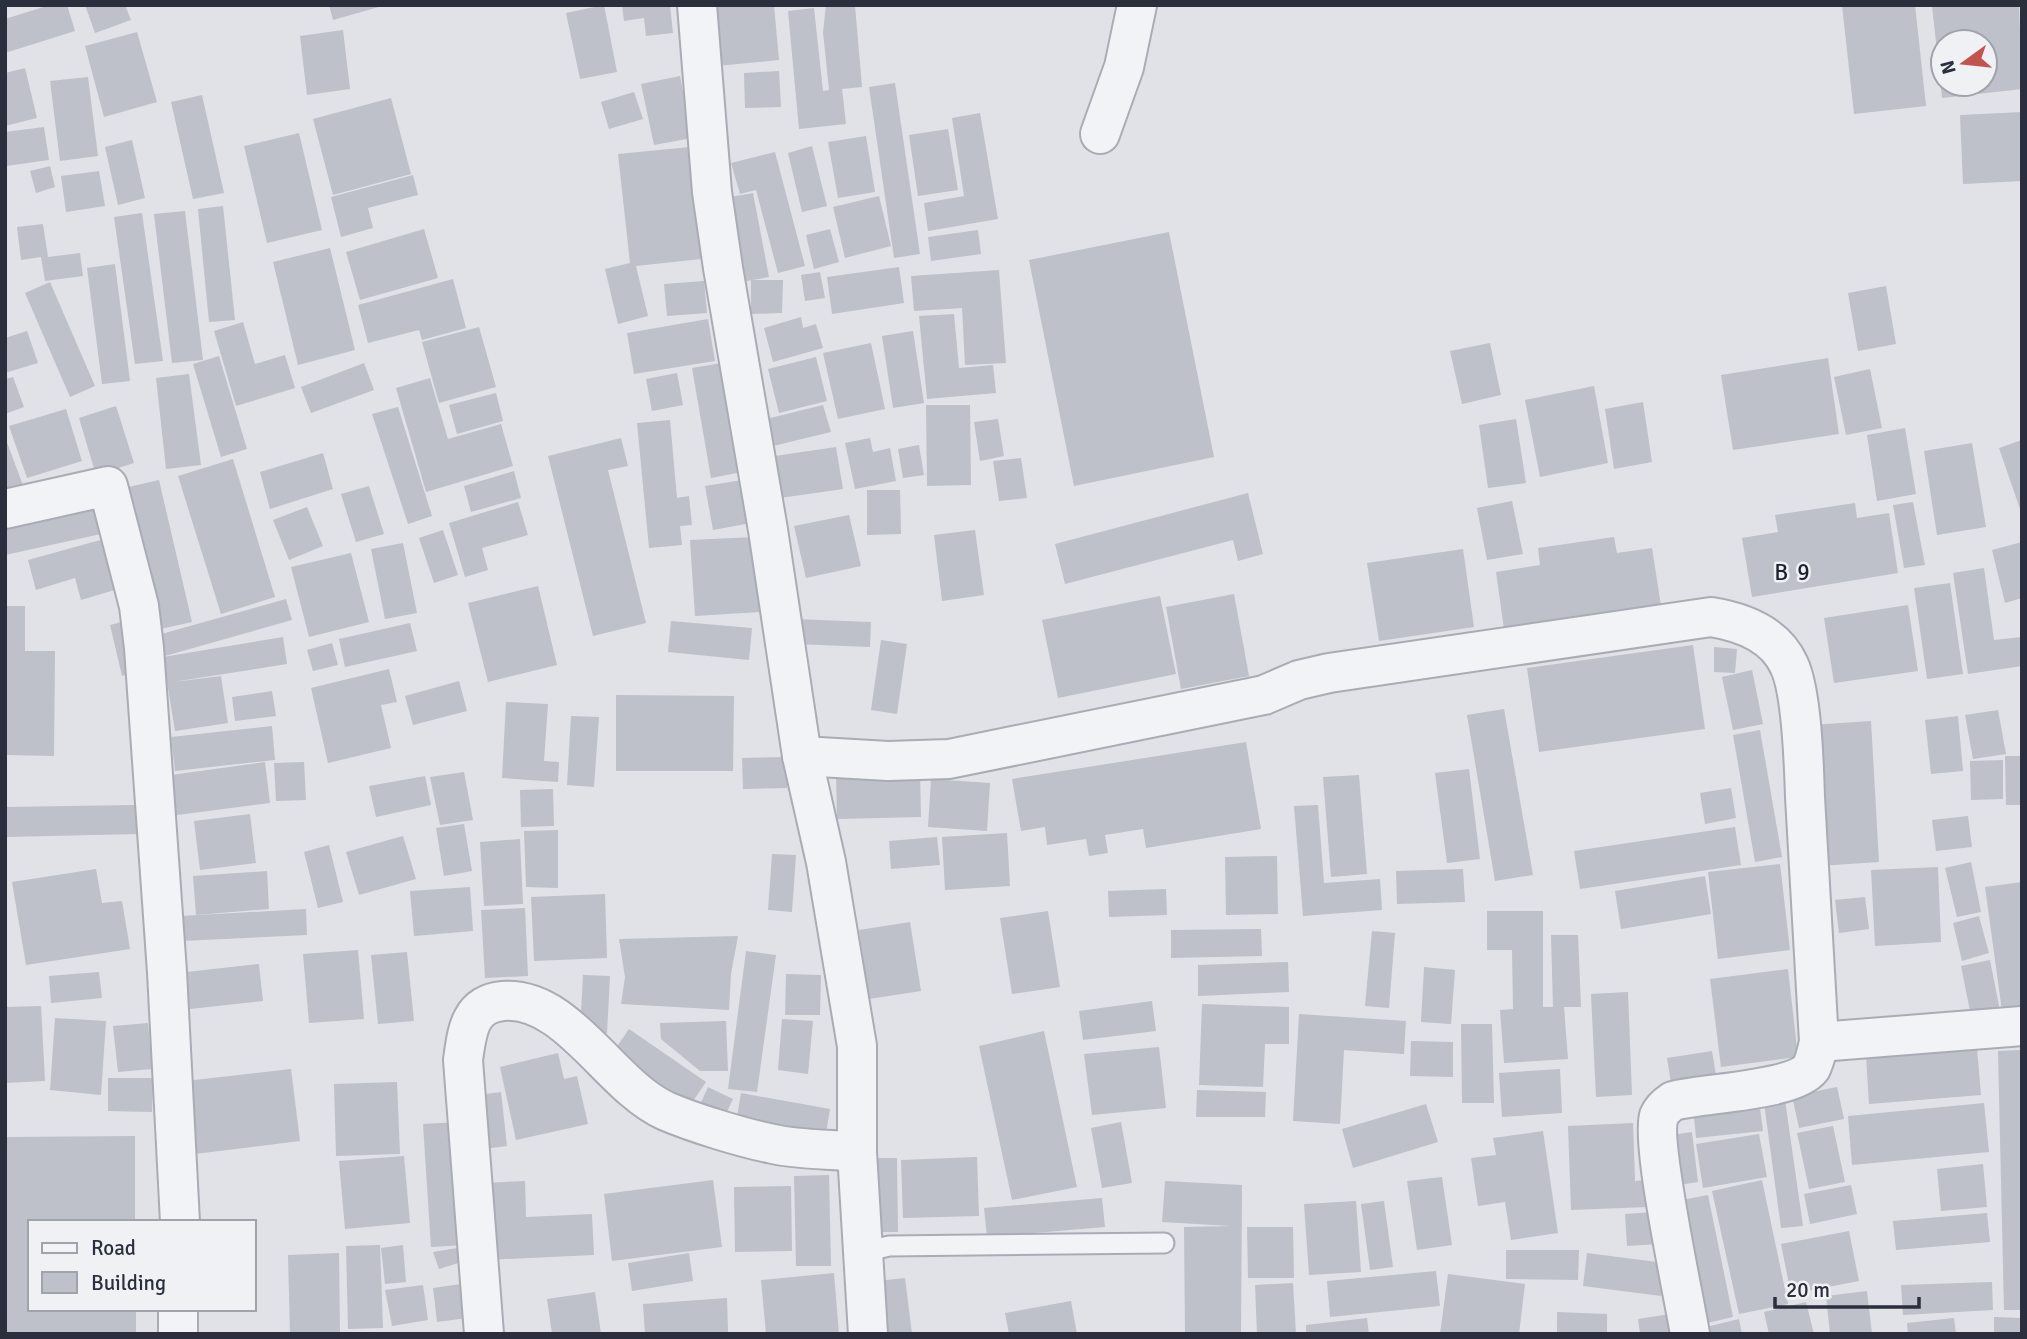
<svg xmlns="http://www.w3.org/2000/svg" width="2027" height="1339" font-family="Signika,sans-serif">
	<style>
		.building { fill: #bec0ca; fill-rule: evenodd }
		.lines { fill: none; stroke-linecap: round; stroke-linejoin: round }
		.lane-casing { stroke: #a9acb5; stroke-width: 23 }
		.street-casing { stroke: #a9acb5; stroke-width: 42 }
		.lane { stroke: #f2f3f6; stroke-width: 19 }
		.street { stroke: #f2f3f6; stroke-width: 38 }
		.labels { text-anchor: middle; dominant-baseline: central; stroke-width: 5; stroke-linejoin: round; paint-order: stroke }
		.quarter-label { font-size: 23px; letter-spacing: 2px; fill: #1c1f2e; stroke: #eff1f5 }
	</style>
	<rect width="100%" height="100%" fill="#e0e2e8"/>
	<g class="building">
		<path d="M50,5H67L75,31L5,53V19Z"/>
		<path d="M85,5H125L131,20L95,33Z"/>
		<path d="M329,5H382V6L333,20Z"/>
		<path d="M604,5L617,72L580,79L566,13Z"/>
		<path d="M622,5H670L673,33L646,36L644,18L624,21Z"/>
		<path d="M774,5L779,60L717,66L711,6Z"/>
		<path d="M826,5H855L862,87L842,89L846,124L799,129L788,11L814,8L823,91L829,90L823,32Z"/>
		<path d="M1842,5H1915L1926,106L1854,114Z"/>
		<path d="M1932,5H2019L2022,89L1942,98ZM1943,42H1985V84H1943Z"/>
		<path d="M343,30L350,89L307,95L300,36Z"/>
		<path d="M137,32L157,102L104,117L85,46Z"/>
		<path d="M25,68L37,118L5,126V73Z"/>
		<path d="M779,71L781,107L745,108L744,73Z"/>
		<path d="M680,76L692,138L654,145L641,84Z"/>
		<path d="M88,77L98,156L60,161L50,81Z"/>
		<path d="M895,83L920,254L894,258L869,87Z"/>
		<path d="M634,92L643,119L609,129L601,102Z"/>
		<path d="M202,95L224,193L193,199L171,102Z"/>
		<path d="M391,98L411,174L333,195L313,119Z"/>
		<path d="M2022,112V181L1963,184L1960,115Z"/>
		<path d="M980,113L998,219L928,231L924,203L964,196L952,118Z"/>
		<path d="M44,127L49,160L6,166L5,132Z"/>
		<path d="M948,129L958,190L918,196L909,135Z"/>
		<path d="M299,133L322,230L267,243L244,146Z"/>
		<path d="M866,136L875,192L838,198L828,142Z"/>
		<path d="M132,140L145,198L118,205L105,147Z"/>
		<path d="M812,146L827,206L802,212L788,153Z"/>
		<path d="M690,147L701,259L636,266L648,316L618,324L605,269L630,263L618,154Z"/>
		<path d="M775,152L805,266L778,273L756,190L740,194L731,163Z"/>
		<path d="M50,166L55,187L36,193L30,171Z"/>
		<path d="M99,171L105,206L66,212L61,176Z"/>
		<path d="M413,175L418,195L368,208L373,228L341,237L331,197Z"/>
		<path d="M753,193L769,277L741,282L725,198Z"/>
		<path d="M879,196L891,246L845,258L833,207Z"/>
		<path d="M223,206L235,320L209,322L198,209Z"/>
		<path d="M185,211L203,360L172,363L154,214Z"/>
		<path d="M142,213L163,361L135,364L114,217Z"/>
		<path d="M43,224L48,257L80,253L83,276L45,281L41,257L21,260L17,227Z"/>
		<path d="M424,229L438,278L360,300L346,252Z"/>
		<path d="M830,229L839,262L814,269L806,235Z"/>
		<path d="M978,230L981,254L931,261L928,237Z"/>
		<path d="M1169,232L1214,457L1074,486L1029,260Z"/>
		<path d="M330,248L355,350L298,365L273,262Z"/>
		<path d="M115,264L130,381L102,384L87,268Z"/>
		<path d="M899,267L904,303L832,314L827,277Z"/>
		<path d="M999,270L1006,363L965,365L962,308L914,311L911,276Z"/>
		<path d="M820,272L825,298L805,301L801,275Z"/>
		<path d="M453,279L466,328L422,340L419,330L368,343L358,305Z"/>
		<path d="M751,280H783L782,313L751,314Z"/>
		<path d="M704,281L707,313L667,316L664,284Z"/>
		<path d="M50,282L95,386L70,397L25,293Z"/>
		<path d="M1886,286L1896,344L1858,351L1848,293Z"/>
		<path d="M954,314L959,368L993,365L996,393L927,399L919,316Z"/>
		<path d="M801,317L803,328L816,324L823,348L773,362L764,328Z"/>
		<path d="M708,319L715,361L634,374L627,333Z"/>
		<path d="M243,322L255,364L285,355L295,388L236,406L214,331Z"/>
		<path d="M479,327L496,387L439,403L422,342Z"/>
		<path d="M27,331L38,363L5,373V338Z"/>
		<path d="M913,331L924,403L893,408L882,336Z"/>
		<path d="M871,343L885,409L838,419L823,353Z"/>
		<path d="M1490,343L1501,395L1462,404L1450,351Z"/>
		<path d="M219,356L247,449L221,457L193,364Z"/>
		<path d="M816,357L827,401L779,413L768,369Z"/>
		<path d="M1828,358L1839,434L1733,450L1721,375Z"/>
		<path d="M364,363L374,390L311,413L301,387Z"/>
		<path d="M722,363L742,472L711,478L692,368Z"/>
		<path d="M1870,369L1882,428L1846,435L1834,377Z"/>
		<path d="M677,373L683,405L652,411L646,379Z"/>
		<path d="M189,374L201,465L166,469L156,378Z"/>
		<path d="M13,377L24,407L5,414V379Z"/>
		<path d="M430,378L448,439L501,424L513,466L426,492L396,388Z"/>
		<path d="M1594,386L1608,463L1540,477L1525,400Z"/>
		<path d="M496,393L503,421L457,434L449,405Z"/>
		<path d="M1643,402L1652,462L1614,469L1605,409Z"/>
		<path d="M823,405L831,432L773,446L766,419Z"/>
		<path d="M926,405H970L971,485L927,486Z"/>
		<path d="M116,406L134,463L96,475L79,418Z"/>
		<path d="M398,407L432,516L408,524L372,414Z"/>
		<path d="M66,409L82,461L27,478L9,426Z"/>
		<path d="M998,419L1004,456L980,461L974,422Z"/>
		<path d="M1516,419L1526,483L1488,488L1479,425Z"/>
		<path d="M670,420L677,498L689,496L692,525L680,526L682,545L649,548L637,423Z"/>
		<path d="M1905,428L1916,494L1877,501L1867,435Z"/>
		<path d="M5,437L24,488L5,495Z"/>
		<path d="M621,438L628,466L608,470L646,623L593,636L548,456Z"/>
		<path d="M870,438L873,452L890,448L896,481L855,489L845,443Z"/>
		<path d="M2022,440V512H2021L1999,448Z"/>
		<path d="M1972,443L1986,527L1937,535L1924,451Z"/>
		<path d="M919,445L924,475L903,478L898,449Z"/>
		<path d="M836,447L843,489L780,498L775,456Z"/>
		<path d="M323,453L333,489L270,509L260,472Z"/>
		<path d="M1021,458L1027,498L999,501L993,461Z"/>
		<path d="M233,459L275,597L221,614L178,476Z"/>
		<path d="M514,471L521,498L471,512L464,486Z"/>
		<path d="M159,480L192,622L156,630L124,488Z"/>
		<path d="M742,480L751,523L713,530L705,486Z"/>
		<path d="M369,486L384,534L356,542L341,494Z"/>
		<path d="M867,490H900L901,534L867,535Z"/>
		<path d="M1248,493L1263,554L1238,561L1233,540L1065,584L1055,544Z"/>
		<path d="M93,501L101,534L5,555V519Z"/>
		<path d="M1512,501L1523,554L1487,560L1477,508Z"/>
		<path d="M518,502L528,535L482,548L488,570L465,577L449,523Z"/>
		<path d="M1913,502L1925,565L1904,568L1893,505Z"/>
		<path d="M1855,503L1857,518L1889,513L1898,573L1752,597L1742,538L1778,532L1775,515Z"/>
		<path d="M307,507L323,546L289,560L273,520Z"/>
		<path d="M849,515L861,566L806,578L794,526Z"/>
		<path d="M443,530L458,575L434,583L419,538Z"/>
		<path d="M975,530L984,595L942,601L934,535Z"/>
		<path d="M755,537L760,612L695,616L690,540Z"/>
		<path d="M1614,537L1617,553L1652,548L1661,606L1504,629L1496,572L1540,565L1538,548Z"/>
		<path d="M104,539L118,589L81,600L75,578L36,590L28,560Z"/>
		<path d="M2022,542V598L2005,603L1992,550Z"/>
		<path d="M403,543L417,613L385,619L371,549Z"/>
		<path d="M1463,549L1474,627L1379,641L1367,563Z"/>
		<path d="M351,553L369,622L309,637L291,567Z"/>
		<path d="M1984,568L1994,640L2022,637V666L1968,674L1953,573Z"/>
		<path d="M1950,583L1963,674L1927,679L1914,588Z"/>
		<path d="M538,586L557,665L488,682L468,603Z"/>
		<path d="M1234,594L1249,676L1181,689L1166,607Z"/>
		<path d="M1160,596L1176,674L1058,698L1042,620Z"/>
		<path d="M286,599L292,620L165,656L158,635Z"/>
		<path d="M1908,605L1918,671L1834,683L1824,618Z"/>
		<path d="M5,606H25V651H55L54,756L5,755Z"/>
		<path d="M794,619L871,622L870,647L794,644Z"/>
		<path d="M129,620L143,670L122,676L110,625Z"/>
		<path d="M671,621L752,628L749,660L668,652Z"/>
		<path d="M410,623L417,651L345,667L339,639Z"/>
		<path d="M283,637L287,664L173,682L221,676L228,723L175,731L163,657Z"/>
		<path d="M881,640L907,644L897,714L871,710Z"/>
		<path d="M332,643L338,665L313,671L307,650Z"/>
		<path d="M1693,645L1705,729L1539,752L1527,668Z"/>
		<path d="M1714,647L1737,649L1735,673L1714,672Z"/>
		<path d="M389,669L397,702L381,705L391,748L328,763L311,688Z"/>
		<path d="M1752,670L1763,724L1733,730L1722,677Z"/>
		<path d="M459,681L467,711L413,725L405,696Z"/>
		<path d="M272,691L276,716L235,721L232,697Z"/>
		<path d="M616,695L734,696L733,771H616Z"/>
		<path d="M506,702L548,704L544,761L559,762L558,782L502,778Z"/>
		<path d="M1504,709L1533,875L1495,881L1467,715Z"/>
		<path d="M1998,710L2006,754L1973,759L1965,715Z"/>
		<path d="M571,716L599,717L594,787L567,785Z"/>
		<path d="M1958,716L1963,771L1931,774L1925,720Z"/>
		<path d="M1871,721L1879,862L1819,866L1811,725Z"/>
		<path d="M272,726L275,760L175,771L171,737Z"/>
		<path d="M1760,730L1782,857L1755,862L1733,735Z"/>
		<path d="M1246,742L1261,829L1146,848L1143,829L1105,835L1108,853L1089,856L1086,839L1047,845L1045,827L1021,831L1012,779Z"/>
		<path d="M2005,756H2022V805H2006Z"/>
		<path d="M786,757L787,788L743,789L742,758Z"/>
		<path d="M2003,760V799L1971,800L1970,761Z"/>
		<path d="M265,762L270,803L162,817L157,777Z"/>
		<path d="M304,762L306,800L276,801L274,763Z"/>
		<path d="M1469,769L1480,859L1447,863L1435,773Z"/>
		<path d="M464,772L473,820L440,825L430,777Z"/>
		<path d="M920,772L921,817L837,819L836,774Z"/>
		<path d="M1359,775L1367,874L1331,877L1323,777Z"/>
		<path d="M425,776L431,805L376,817L369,786Z"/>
		<path d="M931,779L990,783L987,831L928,827Z"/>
		<path d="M1731,788L1736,818L1705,824L1700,793Z"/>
		<path d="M553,789L554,826L521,827L520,790Z"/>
		<path d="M137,805L138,834L5,837V807Z"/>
		<path d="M1318,805L1324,883L1380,879L1382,910L1303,916L1294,806Z"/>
		<path d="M250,814L256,863L200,870L194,821Z"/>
		<path d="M1968,816L1972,847L1936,851L1932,820Z"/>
		<path d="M464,824L472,871L444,876L436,828Z"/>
		<path d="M1735,827L1741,865L1580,889L1574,851Z"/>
		<path d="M558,830V888L526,887L524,831Z"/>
		<path d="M1007,833L1010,886L945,890L942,837Z"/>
		<path d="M403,836L416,879L359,895L346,852Z"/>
		<path d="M937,837L940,865L891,869L889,841Z"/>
		<path d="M520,839L523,904L484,906L480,842Z"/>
		<path d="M329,845L343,902L318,908L304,852Z"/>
		<path d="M772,854L796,855L792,912L768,910Z"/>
		<path d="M1277,856L1278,914L1226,915L1225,857Z"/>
		<path d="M1971,862L1981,912L1957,917L1945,868Z"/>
		<path d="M1780,864L1790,950L1718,959L1708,872Z"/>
		<path d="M1938,867L1941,942L1875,946L1871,870Z"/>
		<path d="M96,869L102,903L122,901L130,949L26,965L12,882Z"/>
		<path d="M1463,869L1465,902L1397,904L1396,871Z"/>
		<path d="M267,871L269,909L196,915L193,876Z"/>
		<path d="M1705,876L1711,914L1621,929L1615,891Z"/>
		<path d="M2022,882V1008L2002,1011L1985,887Z"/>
		<path d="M470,887L473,931L414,936L410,891Z"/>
		<path d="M1166,889L1167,915L1109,917L1108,891Z"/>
		<path d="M605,894L607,958L534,961L531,897Z"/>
		<path d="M1865,897L1869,929L1839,933L1835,900Z"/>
		<path d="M525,908L528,976L485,978L481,910Z"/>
		<path d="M306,909L307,935L181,941L180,916Z"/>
		<path d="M1048,911L1060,987L1012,994L1000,918Z"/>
		<path d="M1487,911H1543V1007H1553L1551,935H1578L1581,1007H1564L1568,1059L1504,1063L1500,1010L1513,1009L1512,950H1487Z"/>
		<path d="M1979,916L1989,953L1962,961L1953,923Z"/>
		<path d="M910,922L921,991L869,999L859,930Z"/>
		<path d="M1261,929L1262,956L1171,958V930Z"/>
		<path d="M1372,931L1395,933L1389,1008L1365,1006Z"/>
		<path d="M738,936L731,974L729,1010L621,1004L625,977L619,939Z"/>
		<path d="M358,950L364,1019L309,1023L303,954Z"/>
		<path d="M746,951L776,955L757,1092L728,1089Z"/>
		<path d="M407,952L414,1021L378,1024L371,955Z"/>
		<path d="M1990,960L2000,1011L1971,1016L1961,966Z"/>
		<path d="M1288,962L1289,992L1198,996V965Z"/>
		<path d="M259,964L263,1001L181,1010L177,973Z"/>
		<path d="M1424,967L1455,970L1451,1024L1421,1022Z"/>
		<path d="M1788,969L1798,1057L1721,1067L1710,979Z"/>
		<path d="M99,972L102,998L51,1003L49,976Z"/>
		<path d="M786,974L821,975L820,1015H785Z"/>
		<path d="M583,975L610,976L607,1033L580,1031Z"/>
		<path d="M1628,992L1632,1095L1596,1097L1591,994Z"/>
		<path d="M1152,1001L1156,1031L1083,1040L1079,1011Z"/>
		<path d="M1202,1004L1289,1007V1044H1265L1263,1087L1199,1085Z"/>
		<path d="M41,1006L45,1081L5,1083V1007Z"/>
		<path d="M1299,1014L1406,1021L1404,1054L1344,1050L1340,1124L1293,1121Z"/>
		<path d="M55,1018L106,1021L101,1095L50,1090Z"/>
		<path d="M782,1019L813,1021L808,1074L778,1070Z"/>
		<path d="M726,1021L728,1071H700L661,1039L660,1023Z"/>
		<path d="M148,1023L152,1069L118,1072L113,1026Z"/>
		<path d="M1461,1024H1492L1494,1103H1462Z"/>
		<path d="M629,1029L706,1082L689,1107L612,1054Z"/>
		<path d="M1044,1031L1077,1187L1012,1200L979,1046Z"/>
		<path d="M1411,1041L1453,1042V1077L1410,1076Z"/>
		<path d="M1159,1047L1166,1108L1092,1115L1084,1054Z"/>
		<path d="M1977,1048L1981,1095L1869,1104L1866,1056Z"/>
		<path d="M2022,1050V1310H2004L1998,1051Z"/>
		<path d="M1712,1051L1717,1081L1672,1089L1667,1058Z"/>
		<path d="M558,1053L564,1079L577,1076L588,1124L516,1140L500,1067Z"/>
		<path d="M291,1069L300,1141L195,1154L186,1081Z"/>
		<path d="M1560,1069L1562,1113L1502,1117L1499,1073Z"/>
		<path d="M108,1078H153L152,1112L108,1111Z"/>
		<path d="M397,1082L400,1154L336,1156L334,1084Z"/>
		<path d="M708,1087L733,1099L723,1120L698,1109Z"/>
		<path d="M1837,1087L1844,1119L1799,1128L1792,1096Z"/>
		<path d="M1197,1090L1266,1092L1265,1117H1196Z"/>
		<path d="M501,1092L507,1146L476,1150L470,1096Z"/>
		<path d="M741,1093L830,1109L825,1140L736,1123Z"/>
		<path d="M1759,1100L1763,1131L1696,1138L1693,1107Z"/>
		<path d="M1785,1100L1803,1226L1781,1228L1764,1103Z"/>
		<path d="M1984,1103L1989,1152L1852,1165L1848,1116Z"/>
		<path d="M1426,1104L1438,1142L1353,1168L1342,1129Z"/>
		<path d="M458,1122L466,1245L431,1247L423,1124Z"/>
		<path d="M1121,1122L1132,1183L1102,1188L1091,1128Z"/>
		<path d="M1633,1123L1635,1181L1648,1180V1207L1571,1210L1568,1126Z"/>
		<path d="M1833,1126L1845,1182L1809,1189L1797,1133Z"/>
		<path d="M1543,1131L1558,1233L1511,1240L1505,1202L1478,1206L1471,1158L1496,1155L1493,1138Z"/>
		<path d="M1692,1132L1698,1182L1672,1186L1664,1136Z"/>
		<path d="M1759,1134L1767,1177L1703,1188L1696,1144Z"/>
		<path d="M135,1136V1222H30V1309H136V1334H7L6,1137Z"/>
		<path d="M404,1156L410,1223L345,1229L339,1161Z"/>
		<path d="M977,1157L979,1216L903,1218L901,1160Z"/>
		<path d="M872,1158H897L898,1232H873Z"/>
		<path d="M1983,1164L1987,1207L1941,1211L1937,1169Z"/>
		<path d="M829,1175L831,1266H796L794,1176Z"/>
		<path d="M1442,1177L1452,1245L1417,1250L1407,1181Z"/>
		<path d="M713,1180L722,1247L612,1261L604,1194Z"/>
		<path d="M1762,1180L1788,1304L1739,1314L1712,1191Z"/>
		<path d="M525,1181L526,1217L592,1214L594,1255L485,1260L481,1183Z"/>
		<path d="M1165,1181L1242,1185L1241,1334H1185L1184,1227L1231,1226L1162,1222Z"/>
		<path d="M1851,1185L1857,1214L1810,1224L1804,1194Z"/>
		<path d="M791,1186L792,1251L735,1252L734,1187Z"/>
		<path d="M1708,1195L1733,1317L1703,1324L1677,1201Z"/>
		<path d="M1102,1198L1105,1227L987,1237L984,1208Z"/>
		<path d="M1356,1201L1361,1272L1309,1275L1304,1204Z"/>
		<path d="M1384,1201L1393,1267L1370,1270L1361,1204Z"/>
		<path d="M1655,1212L1657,1244L1627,1246L1625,1214Z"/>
		<path d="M1987,1213L1990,1242L1896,1250L1893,1221Z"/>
		<path d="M1247,1227H1293L1294,1278H1248Z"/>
		<path d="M1849,1231L1859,1281L1791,1294L1781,1244Z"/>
		<path d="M380,1245L383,1328L348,1329L346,1246Z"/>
		<path d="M403,1245L406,1282L385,1284L381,1248Z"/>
		<path d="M463,1247L465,1261L439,1269L433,1252Z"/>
		<path d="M1506,1250H1579L1578,1280L1506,1279Z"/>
		<path d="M339,1253L340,1334H290L288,1255Z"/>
		<path d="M689,1253L693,1281L632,1291L628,1263Z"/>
		<path d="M1587,1253L1665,1263L1661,1296L1583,1286Z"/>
		<path d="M1436,1271L1440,1306L1330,1317L1327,1281Z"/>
		<path d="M834,1273L839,1334H766L761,1280Z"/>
		<path d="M1448,1274L1525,1284L1519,1334H1440Z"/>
		<path d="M905,1278L912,1334H884L877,1281Z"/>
		<path d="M1992,1282L1993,1310L1903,1315L1901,1285Z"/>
		<path d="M468,1283L475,1317L437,1322L433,1288Z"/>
		<path d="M1293,1283L1296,1334H1257L1255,1285Z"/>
		<path d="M423,1285L428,1320L392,1326L385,1290Z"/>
		<path d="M1867,1291L1872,1334H1830L1826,1296Z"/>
		<path d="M595,1292L601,1334H552L547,1299Z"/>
		<path d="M727,1298L728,1332L645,1334L643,1304Z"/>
		<path d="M1071,1301L1077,1334H1009L1005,1313Z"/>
		<path d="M1806,1302L1814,1334H1769L1764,1312Z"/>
		<path d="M1557,1312L1607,1314V1334H1557Z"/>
		<path d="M1676,1313L1679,1334H1640L1638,1319Z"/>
		<path d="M1994,1317L2022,1318V1334H1994Z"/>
		<path d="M1367,1318L1369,1334H1306V1325Z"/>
		<path d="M1954,1318L1956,1334H1908L1907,1323Z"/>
		<path d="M1739,1319L1742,1334H1707L1706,1327Z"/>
	</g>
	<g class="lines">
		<g class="lane-casing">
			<path id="lane" d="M864,1252L889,1246L1164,1243"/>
		</g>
		<g class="street-casing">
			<g id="street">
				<path d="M697,5L712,192L723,268L768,530L802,756L826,862L857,1046V1152L868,1334"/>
				<path d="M1100,134L1124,67L1137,5"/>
				<path d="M5,509L108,486L139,606L144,648L167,972L180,1222"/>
				<path d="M802,756L888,761L949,759L1264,695L1299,680L1329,673L1711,617C1742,622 1775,634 1789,665C1802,692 1804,765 1805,797C1810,879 1814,960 1819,1042C1817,1050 1815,1061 1811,1068C1794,1091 1702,1093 1673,1101C1667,1105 1662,1109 1659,1116C1650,1141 1684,1297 1690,1334"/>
				<path d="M1819,1042L2022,1026"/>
				<path d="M178,1334V1309"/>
				<path d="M484,1334L463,1060C467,1032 469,1004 503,1001C568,996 610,1086 666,1111C694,1123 743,1138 773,1144C800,1150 830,1149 857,1152"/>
			</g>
		</g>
		<use href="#lane" class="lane"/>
		<use href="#street" class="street"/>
	</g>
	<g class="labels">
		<g class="quarter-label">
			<text x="1793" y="572">B 9</text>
		</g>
	</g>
	<rect width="2027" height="1339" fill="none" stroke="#2a2e3d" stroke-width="14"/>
	<rect x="28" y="1220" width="228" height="91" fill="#eff1f5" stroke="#a0a3ab" stroke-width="2"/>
	<rect x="42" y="1243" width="35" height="10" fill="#f2f3f6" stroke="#a0a3ab" stroke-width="2"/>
	<text x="91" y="1255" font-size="21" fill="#2a2e3d">Road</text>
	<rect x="42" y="1272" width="35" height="21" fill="#bec0ca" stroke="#a0a3ab" stroke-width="2"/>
	<text x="91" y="1290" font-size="21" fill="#2a2e3d">Building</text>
	<g transform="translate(1964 63) rotate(255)"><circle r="33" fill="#eff1f5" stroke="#a0a3ab" stroke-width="2"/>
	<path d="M0-5L12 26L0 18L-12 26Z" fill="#c15451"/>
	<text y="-10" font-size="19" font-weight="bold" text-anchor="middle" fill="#2a2e3d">N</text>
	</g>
	<path d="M1775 1297v10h144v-10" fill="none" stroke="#2a2e3d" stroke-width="3.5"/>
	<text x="1786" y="1297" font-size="21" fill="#2a2e3d" stroke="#eff1f5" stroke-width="5" paint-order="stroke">20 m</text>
</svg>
